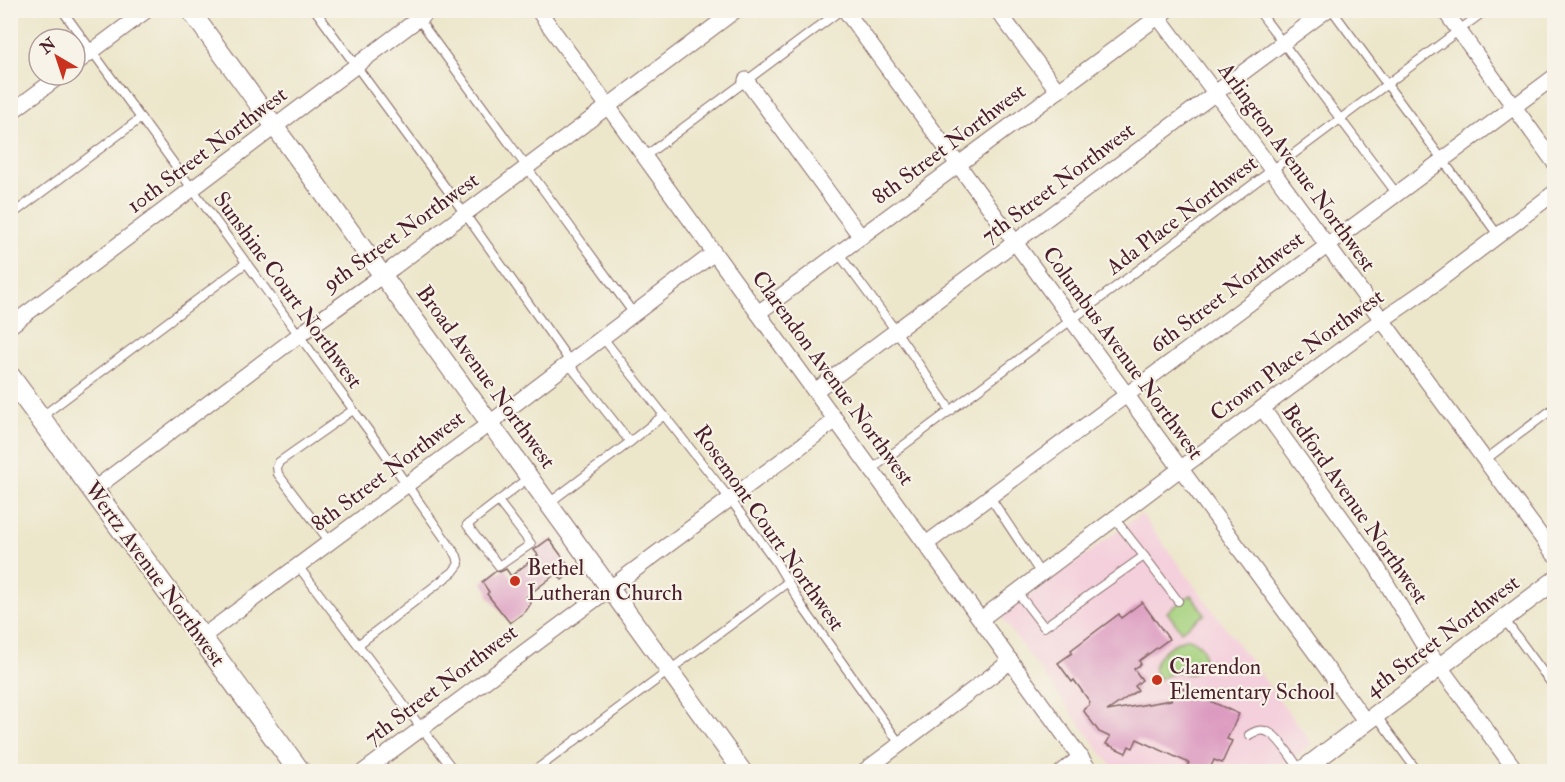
<svg xmlns="http://www.w3.org/2000/svg" width="1565" height="782" font-family="'IM FELL Double Pica',serif">
	<style>
		.built { fill: #f4cfdc }
		.green { fill: #a5d17e; stroke: #787854; stroke-width: 1.5 }
		.building { fill: #dc9ac0 }
		.lines { fill: none; stroke-linecap: round; stroke-linejoin: round }
		.service-casing { stroke: #836563; stroke-width: 10 }
		.minor-casing { stroke: #836563; stroke-width: 17 }
		.tertiary-casing { stroke: #836563; stroke-width: 20 }
		.secondary-casing { stroke: #836563; stroke-width: 23 }
		.service { stroke: #fff; stroke-width: 8 }
		.minor { stroke: #fff; stroke-width: 15 }
		.tertiary { stroke: #fff; stroke-width: 18 }
		.secondary { stroke: #fff; stroke-width: 21 }
		.poi-dot { fill: #c8321e; stroke: #f7f3e8; stroke-width: 2 }
		.labels { text-anchor: middle; dominant-baseline: central; stroke-width: 4.5; stroke-linejoin: round; paint-order: stroke }
		.street-label { font-size: 22px; fill: #4a1f2b; stroke: #f7f3e8 }
		.poi-label { font-size: 22px; fill: #4a1f2b; stroke: #f7f3e8; text-anchor: start }
	</style>
	<rect width="100%" height="100%" fill="#f7f3e8"/>
	<filter id="ink" filterUnits="userSpaceOnUse"><feTurbulence type="fractalNoise" baseFrequency=".0167" numOctaves="2"/><feDisplacementMap in="SourceGraphic" scale="12" xChannelSelector="R" yChannelSelector="G"/><feConvolveMatrix kernelMatrix="1 2 1 2 8 2 1 2 1" color-interpolation-filters="sRGB"/></filter>
	<filter id="wash" filterUnits="userSpaceOnUse"><feTurbulence type="fractalNoise" baseFrequency=".008" numOctaves="4" result="noise"/><feDisplacementMap in="SourceGraphic" scale="24" xChannelSelector="R" yChannelSelector="G"/><feGaussianBlur stdDeviation="1.35" result="paint"/><feColorMatrix in="noise" values="0 0 0 0 0 0 0 0 0 0 0 0 0 0 0 0 0 1.4 0 .05"/><feComposite in="paint" operator="in"/></filter>
	<g filter="url(#wash)">
		<rect width="100%" height="100%" fill="#ece6ca"/>
		<path class="built" d="M1141,514L1312,744L1275,771H1115L1001,617Z"/>
		<g class="green">
			<path d="M1191,595L1205,614L1181,631L1167,612Z"/>
			<path d="M1187,638C1195,641 1203,645 1204,654C1205,664 1199,674 1188,674C1184,674 1181,672 1178,672C1172,673 1165,677 1159,679L1154,669C1157,652 1172,644 1187,638Z"/>
		</g>
		<g id="blocks">
			<g class="building">
				<path d="M549,539L569,566L568,567L572,572L562,580L557,573L526,597L531,603L526,611L510,623L487,594L489,592L482,582L496,571L500,572L506,569L511,576L538,555L534,550Z"/>
				<path d="M1142,602L1169,639L1139,661L1141,664L1134,669L1142,680L1135,686L1138,690L1107,711L1171,700L1177,686L1239,714L1227,739L1232,741L1222,763L1214,760L1209,771H1200L1187,766L1189,763L1137,739L1133,748L1129,746L1126,753L1106,744L1110,737L1099,732L1083,710L1089,705V704L1090,702L1074,680L1072,682L1058,663L1072,653L1071,650L1119,614L1121,618Z"/>
			</g>
		</g>
	</g>
	<g filter="url(#ink)">
		<use href="#blocks" fill-opacity="0" stroke="#836563" stroke-width="1.5"/>
		<g class="lines">
			<g class="service-casing">
				<g id="service">
					<path d="M62,10L379,445L457,556L459,564L453,572L359,644"/>
					<path d="M315,10L465,214L566,356L572,368L630,442"/>
					<path d="M412,10L634,314"/>
					<path d="M1258,10L1397,194"/>
					<path d="M1332,10L1498,235"/>
					<path d="M644,157L841,10"/>
					<path d="M10,216L141,118"/>
					<path d="M839,254L896,331L951,411"/>
					<path d="M603,338L730,499L776,562L804,609L900,744"/>
					<path d="M41,417L246,263"/>
					<path d="M1485,460L1554,408"/>
					<path d="M872,469L1486,10"/>
					<path d="M990,497L1041,574"/>
					<path d="M498,501L531,544L499,566L467,525L528,478"/>
					<path d="M549,503L630,442L664,415"/>
					<path d="M330,542L278,474L277,467L279,462L353,410"/>
					<path d="M1144,556L1178,601"/>
					<path d="M298,566L455,772"/>
					<path d="M1017,592L1044,627L1144,556L1114,518"/>
					<path d="M1504,619L1554,687"/>
					<path d="M1376,715L1418,772"/>
					<path d="M1249,735C1255,731 1262,729 1268,732C1280,737 1293,761 1301,771"/>
					<path d="M533,772L788,582"/>
				</g>
			</g>
			<g class="minor-casing">
				<g id="minor">
					<path d="M538,10L1091,772"/>
					<path d="M845,10L1366,722"/>
					<path d="M997,10L1058,91"/>
					<path d="M1153,10L1216,94L1554,554"/>
					<path d="M1444,10L1554,162"/>
					<path d="M75,64L147,10"/>
					<path d="M746,80L861,237"/>
					<path d="M10,113L61,75"/>
					<path d="M758,313L1167,10"/>
					<path d="M10,326L430,10"/>
					<path d="M815,391L1327,10"/>
					<path d="M1262,408L1375,564L1421,641L1517,772"/>
					<path d="M93,490L299,335L394,267L736,10"/>
					<path d="M926,544L1554,77"/>
					<path d="M981,619L1180,469L1369,329L1433,285L1554,193"/>
					<path d="M202,637L490,423L714,253"/>
					<path d="M363,772L836,420"/>
					<path d="M863,772L1011,661"/>
					<path d="M1062,772L1081,757"/>
				</g>
			</g>
			<g class="tertiary-casing">
				<g id="tertiary">
					<path d="M190,10L743,772"/>
					<path d="M1300,772L1554,581"/>
				</g>
			</g>
			<g class="secondary-casing">
				<path id="secondary" d="M10,377L300,772"/>
			</g>
			<use href="#service" class="service"/>
			<use href="#minor" class="minor"/>
			<use href="#tertiary" class="tertiary"/>
			<use href="#secondary" class="secondary"/>
		</g>
	</g>
	<g class="poi-dot">
		<circle cx="515" cy="581" r="6"/>
		<circle cx="1157" cy="680" r="6"/>
	</g>
	<g class="labels">
		<g class="street-label">
			<text transform="translate(949 144) rotate(-37)">8th Street Northwest</text>
			<text transform="translate(207 150) rotate(-37)">10th Street Northwest</text>
			<text transform="translate(1297 167) rotate(54)">Arlington Avenue Northwest</text>
			<text transform="translate(1058 183) rotate(-37)">7th Street Northwest</text>
			<text transform="translate(1182 215) rotate(-37)">Ada Place Northwest</text>
			<text transform="translate(401 232) rotate(-36)">9th Street Northwest</text>
			<text transform="translate(288 290) rotate(54)">Sunshine Court Northwest</text>
			<text transform="translate(1227 292) rotate(-37)">6th Street Northwest</text>
			<text transform="translate(1123 353) rotate(54)">Columbus Avenue Northwest</text>
			<text transform="translate(1297 355) rotate(-36)">Crown Place Northwest</text>
			<text transform="translate(486 377) rotate(54)">Broad Avenue Northwest</text>
			<text transform="translate(833 378) rotate(54)">Clarendon Avenue Northwest</text>
			<text transform="translate(388 471) rotate(-37)">8th Street Northwest</text>
			<text transform="translate(1355 504) rotate(55)">Bedford Avenue Northwest</text>
			<text transform="translate(769 528) rotate(55)">Rosemont Court Northwest</text>
			<text transform="translate(155 574) rotate(54)">Wertz Avenue Northwest</text>
			<text transform="translate(1442 636) rotate(-37)">4th Street Northwest</text>
			<text transform="translate(441 685) rotate(-37)">7th Street Northwest</text>
		</g>
		<g class="poi-label">
			<text x="527" y="568">Bethel<tspan x="527" dy="25">Lutheran Church</tspan></text>
			<text x="1169" y="667">Clarendon<tspan x="1169" dy="25">Elementary School</tspan></text>
		</g>
	</g>
	<rect width="1565" height="782" fill="none" stroke="#f7f3e8" stroke-width="36"/>
	<g transform="translate(57 57) rotate(321)"><circle r="28" fill="#f7f3e8" stroke="#b29e9c" stroke-width="1.5"/>
	<path d="M0-4.5L10 22L0 15L-10 22Z" fill="#c8321e"/>
	<text y="-9" font-size="16" font-weight="bold" text-anchor="middle" fill="#4a1f2b">N</text>
	</g>
</svg>
